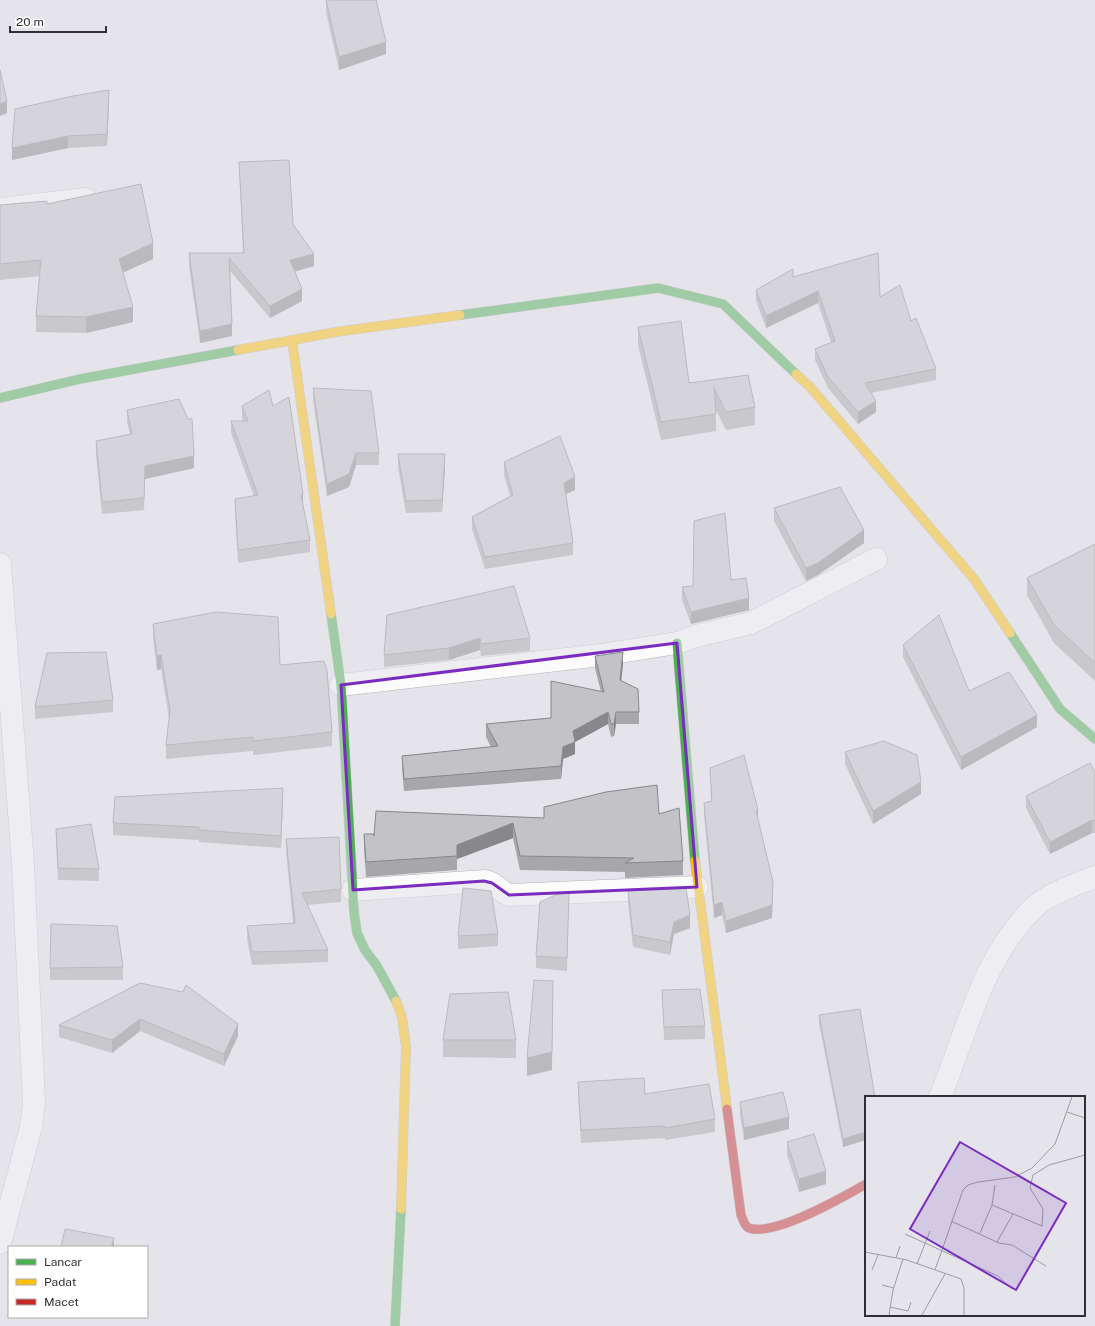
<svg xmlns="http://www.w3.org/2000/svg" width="1095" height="1326" font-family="'Public Sans',sans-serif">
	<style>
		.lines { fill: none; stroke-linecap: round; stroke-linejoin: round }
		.street-casing { stroke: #b2b2b8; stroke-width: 23 }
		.fast-casing { stroke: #b2b2b8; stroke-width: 10 }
		.slow-casing { stroke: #b2b2b8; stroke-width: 10 }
		.jam-casing { stroke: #b2b2b8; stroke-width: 10 }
		.street { stroke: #fbfbfc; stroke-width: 22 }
		.fast { stroke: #4caf50; stroke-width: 9 }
		.slow { stroke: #ffc107; stroke-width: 9 }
		.jam { stroke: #c62828; stroke-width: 9 }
		.wall { fill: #a7a7ab }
		.shaded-wall { fill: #88888b }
		.building { fill: #c2c2c7; stroke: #88888b }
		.marked { fill: none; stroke: #7b2cbf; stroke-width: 3; stroke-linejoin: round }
		.inset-road { fill: none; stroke: #9c9ca2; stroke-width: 1 }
		.view { fill: #7b2cbf; fill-opacity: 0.15; stroke: #7b2cbf; stroke-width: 2 }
		.inset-edge { fill: none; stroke: #302f35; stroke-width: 2 }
	</style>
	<rect width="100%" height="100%" fill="#e4e4ea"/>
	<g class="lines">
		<g class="street-casing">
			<g id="street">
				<path d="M0,209L85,199"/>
				<path d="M0,564L23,864L34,1103L31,1127L0,1243"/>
				<path d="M341,685L601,655L677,643L696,636L751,623L876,559"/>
				<path d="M353,890L484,881C495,882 499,891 509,895L697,887"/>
				<path d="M940,1097C967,1032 983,954 1037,905C1047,895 1081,882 1095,877"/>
			</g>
		</g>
		<g class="fast-casing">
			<g id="fast">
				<path d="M460,315L658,288L723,304L796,374"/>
				<path d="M0,398L80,379L238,350"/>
				<path d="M331,614L341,685L354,912L357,933L365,950L377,966L396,1001"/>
				<path d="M1010,633L1060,709L1095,739"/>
				<path d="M677,643L695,861"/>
				<path d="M395,1326L401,1209"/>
			</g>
		</g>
		<g class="slow-casing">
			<g id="slow">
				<path d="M292,340L331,614"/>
				<path d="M238,350L336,332L460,315"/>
				<path d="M796,374L811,388L974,579L1010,633"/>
				<path d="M695,861L727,1109"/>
				<path d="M396,1001L402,1017L406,1047L401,1209"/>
			</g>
		</g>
		<g class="jam-casing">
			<path id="jam" d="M727,1109L741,1215C743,1219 744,1226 749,1228C774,1237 843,1197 866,1184"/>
		</g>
		<use href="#street" class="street"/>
		<use href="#fast" class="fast"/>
		<use href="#slow" class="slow"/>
		<use href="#jam" class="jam"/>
	</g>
	<g class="wall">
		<path d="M326,0L386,54L339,70L326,12Z"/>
		<path d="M109,102L107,146L68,148L12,160Z"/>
		<path d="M239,162L293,224L314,266L295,271L302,301L270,318L230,271L232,336L200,343L189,266V253H243Z"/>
		<path d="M47,204L153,259L123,273L133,322L86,333L36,332V316L40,276L0,280V205Z"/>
		<path d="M793,277L880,297L911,321L936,369V380L871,393L876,412L858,424L828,388L815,360V349L831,342L818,303L766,328L756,301V290Z"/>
		<path d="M638,327L689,383L748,375L755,407V425L726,430L716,410V431L661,440L638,345Z"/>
		<path d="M313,388L379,453V465H356L349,487L327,496L313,400Z"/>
		<path d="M242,406H273L303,506L310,540V552L238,563L235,512V499L254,496L231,433V421H243L242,418Z"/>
		<path d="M127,410L194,468L145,479L144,510L102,514L96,454V441L130,434L127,422Z"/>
		<path d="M398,454L445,467L442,512L406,513L398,467Z"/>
		<path d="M504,462L575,490L566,494L573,543V555L485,569L472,529V517L510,496L504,475Z"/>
		<path d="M774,508L864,543L818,575L806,581L774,521Z"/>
		<path d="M1095,544V681L1054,643L1027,595V578Z"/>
		<path d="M682,587L749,610L691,624L682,600Z"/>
		<path d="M387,615L530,638V651L481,656L480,650L449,660L384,667V655Z"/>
		<path d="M153,624L280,665L332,732V746L253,755V751L166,759V745L169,718L161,669L157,670L153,638Z"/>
		<path d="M903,645L969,691L1037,727L961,770L903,657Z"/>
		<path d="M595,656L623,664L621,681L639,712V724H616L614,736L611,737L608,724L575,742V754L563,759L561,779L404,791L402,769V756L491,747L486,737V724L551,718L601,692L595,668Z"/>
		<path d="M113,700V712L35,719V707Z"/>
		<path d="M845,752L921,794L873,824L845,764Z"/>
		<path d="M710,768L758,821L773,894L772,918L726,933L722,915L714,918L704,815V803L711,801Z"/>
		<path d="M1095,772V833H1092L1050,854L1026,808V796Z"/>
		<path d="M283,800L281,848L199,842V840L113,835V823Z"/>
		<path d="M544,807L659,814L683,861V875L625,878V872L520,870L513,838L457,859V870L366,877L364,849V834H374L544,818Z"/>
		<path d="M56,829L99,869V881L58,880L56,841Z"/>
		<path d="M286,839L341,889V902L307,905L328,950V962L252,965L247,939V926L293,923L286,851Z"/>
		<path d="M628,890L690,928L674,934L670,955L633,947L628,902Z"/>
		<path d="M569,893L567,971L536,968V956Z"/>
		<path d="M498,934V946L458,949V936Z"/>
		<path d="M123,967V980H50V968Z"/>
		<path d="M140,983L238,1036L224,1066L140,1031L112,1053L59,1037V1025Z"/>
		<path d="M662,990L705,1026V1039L664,1040Z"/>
		<path d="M819,1015L875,1097H866V1140L843,1147L819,1023Z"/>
		<path d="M443,1040H516V1058L443,1057Z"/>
		<path d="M578,1082L645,1094L715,1119V1132L665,1140V1138L581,1143L578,1094Z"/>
		<path d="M740,1102L789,1129L744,1140L740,1115Z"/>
		<path d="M787,1142L826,1184L799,1192L787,1155Z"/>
	</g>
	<g class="shaded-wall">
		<path d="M386,42V54L339,70V57Z"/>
		<path d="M109,90V102L107,146V134Z"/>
		<path d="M7,101V113L0,116V104Z"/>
		<path d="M68,136V148L12,160V148Z"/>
		<path d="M153,243V259L119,274V259Z"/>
		<path d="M314,254V266L290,273V260Z"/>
		<path d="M302,289V301L270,318V306Z"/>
		<path d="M818,291V303L766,328V316Z"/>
		<path d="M133,307V322L86,333V317Z"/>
		<path d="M232,324V336L200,343V331Z"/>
		<path d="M876,401V412L858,424V412Z"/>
		<path d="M356,453V465L349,487L327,496V484Z"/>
		<path d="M445,454V467L442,512V500Z"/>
		<path d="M194,456V468L145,479L144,510L145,466Z"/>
		<path d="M575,477V490L564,495V483Z"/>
		<path d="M303,494V506L301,495Z"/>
		<path d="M864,530V543L818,575L806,581V568Z"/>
		<path d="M749,598V610L691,624V612Z"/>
		<path d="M480,638V650L449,660V648Z"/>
		<path d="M623,652V664L620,692V680Z"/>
		<path d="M161,655V669L157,670V656Z"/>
		<path d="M608,712V724L575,742V754L563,759L561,779V766L563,747L573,731Z"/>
		<path d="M616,712V724L614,736V724Z"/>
		<path d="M1037,715V727L961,770V757Z"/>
		<path d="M921,782V794L873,824V811Z"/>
		<path d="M283,788V800L281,848V836Z"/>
		<path d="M758,810V822L756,811Z"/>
		<path d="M1092,820V833L1050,854V842Z"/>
		<path d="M513,823V838L457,859V845Z"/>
		<path d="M773,882L772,918L726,933V921Z"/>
		<path d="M722,902V915L714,918V905Z"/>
		<path d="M690,915V928L674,934L670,955V942L674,922Z"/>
		<path d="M553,981L552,1070L527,1076V1058Z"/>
		<path d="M140,1019V1031L112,1053V1040Z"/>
		<path d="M238,1024V1036L224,1066V1054Z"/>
		<path d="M789,1117V1129L744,1140V1128Z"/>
		<path d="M866,1132V1140L843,1147V1139Z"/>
		<path d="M826,1171V1184L799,1192V1179Z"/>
		<path d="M114,1238V1247H111Z"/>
	</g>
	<g class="building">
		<path d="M326,0H376L386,42L339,57Z"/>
		<path d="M0,70L7,101L0,104Z"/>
		<path d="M109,90L107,134L68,136L12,148L15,109L73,96Z"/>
		<path d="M289,160L293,224L314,254L290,260L302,289L270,306L229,258L232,324L200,331L189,253H244L239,162Z"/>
		<path d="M141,184L153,243L119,259L133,307L86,317L36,316L41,260L0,264V205L47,201V204Z"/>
		<path d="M878,253L880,297L900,285L911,321L916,318L936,369L865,383L876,401L858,412L828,377L815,349L835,341L818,291L766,316L756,290L793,269V277Z"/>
		<path d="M681,321L689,383L748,375L755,407L726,412L714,388L716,414L661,422L638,327Z"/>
		<path d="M313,388L371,391L379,453H356L349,474L327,484Z"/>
		<path d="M269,390L273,406L289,397L303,494L301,495L310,540L238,550L235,499L258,495L231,421H248L242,406Z"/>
		<path d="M179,399L188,419H192L194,456L145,466L144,498L102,502L96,441L132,434L127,410Z"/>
		<path d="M560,436L575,477L564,483L573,543L485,557L472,517L513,495L504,462Z"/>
		<path d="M398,454H445L442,500L406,501Z"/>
		<path d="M840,487L864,530L818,563L806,568L774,508Z"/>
		<path d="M725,513L731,580L746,578L749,598L691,612L682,587L693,586L694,521Z"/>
		<path d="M1095,544V663L1054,625L1027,578Z"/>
		<path d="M514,586L530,638L481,644L480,638L449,648L384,655L387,615Z"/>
		<path d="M216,612L278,617L280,665L324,661L327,671L332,732L253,741V737L166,745L170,710L161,655L157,656L153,624Z"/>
		<path d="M939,615L969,691L1009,672L1037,715L961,757L903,645Z"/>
		<path d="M106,652L113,700L35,707L47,653Z"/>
		<path d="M623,652L620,680L638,689L639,712H616L614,724H611L608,712L573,731L575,742L563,747L561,766L404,779L402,756L498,746L486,724L551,718V681L604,692L595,656Z"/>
		<path d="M884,741L917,755L921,782L873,811L845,752Z"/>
		<path d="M744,755L758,810L756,811L773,882L772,905L726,921L722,902L714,905L704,803L712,801L710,768Z"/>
		<path d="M1090,763L1095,772V821L1092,820L1050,842L1026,796Z"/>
		<path d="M657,785L659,814L679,808L683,861L625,863L634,858L520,856L513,823L457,845V856L366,862L364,834H374V836L376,811L544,818V807L606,792Z"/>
		<path d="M283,788L281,836L199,830V827L113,823L115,797Z"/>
		<path d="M91,824L99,869L58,868L56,829Z"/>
		<path d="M339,837L341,889L302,893L328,950L252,952L247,926L295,923L286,839Z"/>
		<path d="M463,888L491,891L498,934L458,936Z"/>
		<path d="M686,888L690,915L674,922L670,942L633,935L628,890Z"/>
		<path d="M560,893H569L567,958L536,956L540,902Z"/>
		<path d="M51,924L117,926L123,967L50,968Z"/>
		<path d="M534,980L553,981L552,1052L527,1058Z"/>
		<path d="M140,983L183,992L186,985L238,1024L224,1054L140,1019L112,1040L59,1025Z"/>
		<path d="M700,989L705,1026L664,1027L662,990Z"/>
		<path d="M508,992L516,1040H443L450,994Z"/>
		<path d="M860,1009L875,1097L880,1095L881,1097H866V1132L843,1139L819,1015Z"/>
		<path d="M644,1078L645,1094L709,1084L715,1119L665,1128V1126L581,1130L578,1082Z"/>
		<path d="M783,1092L789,1117L744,1128L740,1102Z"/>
		<path d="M814,1134L826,1171L799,1179L787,1142Z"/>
		<path d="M65,1229L114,1238L111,1247H61Z"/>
	</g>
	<path d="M0 0H1095V1326H0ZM677,643L697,887L509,895L492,883L484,881L353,890L341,685Z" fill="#e4e4ea" fill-opacity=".55" fill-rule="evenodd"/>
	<path class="marked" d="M677,643L697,887L509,895L492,883L484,881L353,890L341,685Z"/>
	<g transform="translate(865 1096)">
		<rect width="220" height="220" fill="#e4e4ea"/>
		<path class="inset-road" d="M202,16L220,22M127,109L177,130L178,113L165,92L168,79L184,69L220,59M86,125L134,147L147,149L181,170M115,137L127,109L130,89M40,138L133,180L147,193M132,146L148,118M0,156L42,164L96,183L99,192V219M31,162L35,150M52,168L65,135M7,174L13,159M70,174L98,94L103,89L113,86L150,81L167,72L190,48L207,1M17,189L29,192M25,211L43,215L46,206M24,219L28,194L38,163M57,219L80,178"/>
		<path class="view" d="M95,46L201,107L151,194L45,133Z"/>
		<rect width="220" height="220" class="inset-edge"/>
	</g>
	<rect x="8" y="1246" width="140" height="72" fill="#ffffff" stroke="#acacae"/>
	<rect x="16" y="1259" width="20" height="6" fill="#4caf50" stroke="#acacae"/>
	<text x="44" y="1266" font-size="12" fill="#302f35">Lancar</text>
	<rect x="16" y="1279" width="20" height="6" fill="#ffc107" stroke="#acacae"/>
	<text x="44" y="1286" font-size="12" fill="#302f35">Padat</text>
	<rect x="16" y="1299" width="20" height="6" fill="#c62828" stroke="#acacae"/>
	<text x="44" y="1306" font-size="12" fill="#302f35">Macet</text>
	<path d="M10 26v6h96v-6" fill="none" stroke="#302f35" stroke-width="2"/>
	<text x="16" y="26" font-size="12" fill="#302f35" stroke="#ffffff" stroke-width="3" paint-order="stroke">20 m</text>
</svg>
